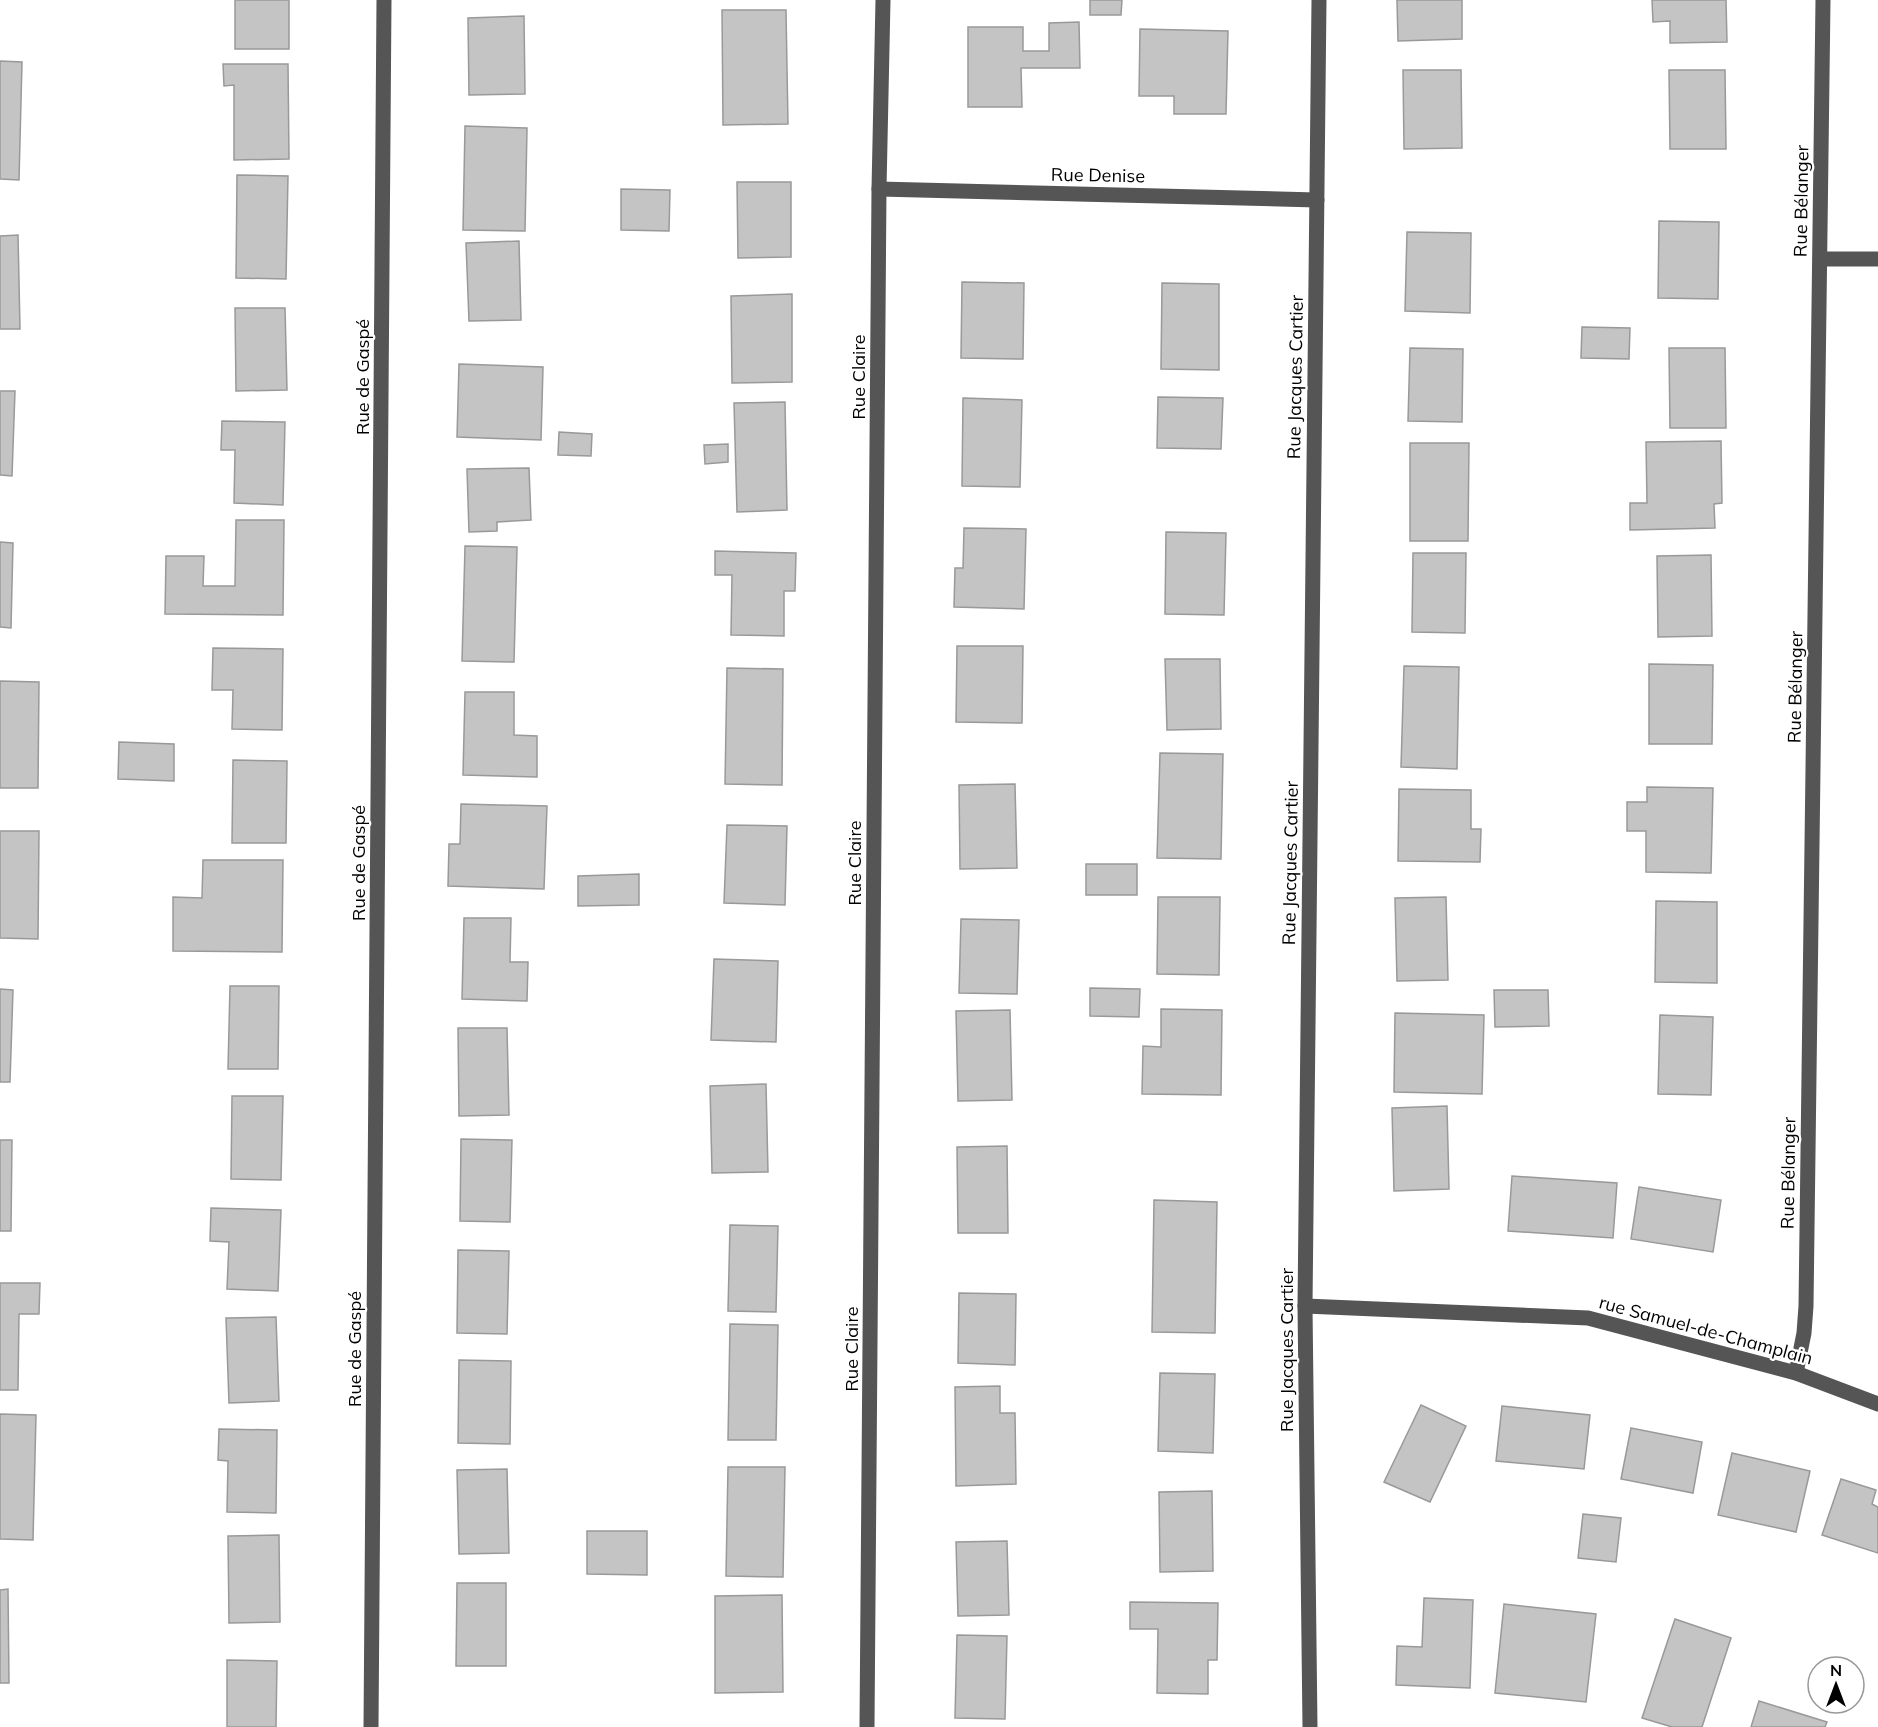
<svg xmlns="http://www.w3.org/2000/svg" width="1878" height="1727" font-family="Mulish,sans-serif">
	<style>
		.building { fill: #c4c4c4; stroke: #999; stroke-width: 1.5 }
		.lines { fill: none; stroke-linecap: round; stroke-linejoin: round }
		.minor { stroke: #555; stroke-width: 15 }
		.labels { text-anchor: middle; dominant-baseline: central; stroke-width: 4.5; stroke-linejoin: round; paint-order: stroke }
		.street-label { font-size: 18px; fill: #000; stroke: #fff }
	</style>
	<rect width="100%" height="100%" fill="#fff"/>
	<g class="building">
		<rect x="235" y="0" width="54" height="49"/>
		<path d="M1090,0H1122L1121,15H1090Z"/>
		<path d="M1397,0H1462V39L1398,41Z"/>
		<path d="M1652,0H1726L1727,42L1670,43V21L1653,22Z"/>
		<path d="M722,10H786L788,124L723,125Z"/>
		<path d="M524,16L525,94L469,95L468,18Z"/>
		<path d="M1079,22L1080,68H1021L1022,107H968V27H1023V51H1049V23Z"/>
		<path d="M1140,29L1228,31L1226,114H1174V96H1139Z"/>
		<path d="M0,61L22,62L19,180L0,179Z"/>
		<path d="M223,64H288L289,159L234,160V85L224,86Z"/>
		<path d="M1403,70H1461L1462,148L1404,149Z"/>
		<path d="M1669,70H1725L1726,149H1670Z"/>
		<path d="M465,126L527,128L525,231L463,230Z"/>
		<path d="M237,175L288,176L286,279L236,278Z"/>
		<path d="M737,182H791V257L738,258Z"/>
		<path d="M621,189L670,190L669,231L621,230Z"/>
		<path d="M1659,221L1719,222L1718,299L1658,298Z"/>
		<path d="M1407,232L1471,233L1470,313L1405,311Z"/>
		<path d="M18,235L20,329H0V236Z"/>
		<path d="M519,241L521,320L469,321L466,243Z"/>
		<path d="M962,282L1024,283L1023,359L961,358Z"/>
		<path d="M1162,283L1219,284V370L1161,369Z"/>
		<path d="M792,294V382L732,383L731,296Z"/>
		<path d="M235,308H285L287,390L236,391Z"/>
		<path d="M1582,327L1630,328L1629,359L1581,358Z"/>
		<path d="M1410,348L1463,349L1462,422L1408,421Z"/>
		<path d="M1669,348H1725L1726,428H1670Z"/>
		<path d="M459,364L543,367L541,440L457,437Z"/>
		<path d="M0,391H15L12,476L0,475Z"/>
		<path d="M1158,397L1223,398L1221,449L1157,448Z"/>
		<path d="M963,398L1022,400L1020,487L962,486Z"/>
		<path d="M785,402L787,510L737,512L734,403Z"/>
		<path d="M222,421L285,422L283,505L234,503L235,450H221Z"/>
		<path d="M559,432L592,434L591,456L558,455Z"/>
		<path d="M1721,441L1722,503L1714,504L1715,528L1630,530V503H1647L1646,442Z"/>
		<path d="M1410,443H1469L1468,541H1410Z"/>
		<path d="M728,444V462L705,464L704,445Z"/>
		<path d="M529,468L531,520L497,522V531L469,532L467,469Z"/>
		<path d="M236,520H284L283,615L165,614L166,556H204L203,586H235Z"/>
		<path d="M964,528L1026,529L1024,609L954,607L955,568H963Z"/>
		<path d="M1166,532L1226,533L1224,615L1165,614Z"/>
		<path d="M0,542L13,543L11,628L0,627Z"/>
		<path d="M465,546L517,547L514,662L462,661Z"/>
		<path d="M715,551L796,553L795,591H784V636L731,635L732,575H715Z"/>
		<path d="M1413,553H1466L1465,633L1412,632Z"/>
		<path d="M1711,555L1712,636L1658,637L1657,556Z"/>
		<path d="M957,646H1023L1022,723L956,722Z"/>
		<path d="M213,648L283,649L282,730L232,729L233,690H212Z"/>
		<path d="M1165,659H1220L1221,729L1167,730Z"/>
		<path d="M1649,664L1713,665L1712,744H1649Z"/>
		<path d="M1404,666L1459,667L1457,769L1401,767Z"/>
		<path d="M727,668L783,669L782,785L725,784Z"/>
		<path d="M0,681L39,682L38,788H0Z"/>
		<path d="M465,692H514V735L537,736V777L463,775Z"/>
		<path d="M119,742L174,744V781L118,779Z"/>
		<path d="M1160,753L1223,754L1221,859L1157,858Z"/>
		<path d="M233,760L287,761L286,843H232Z"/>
		<path d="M1015,784L1017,868L960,869L959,785Z"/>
		<path d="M1647,787L1713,788L1711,873L1646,872V831H1627V802H1647Z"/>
		<path d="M1399,789L1471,790V829H1481L1480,862L1398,861Z"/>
		<path d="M461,804L547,806L544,889L448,886L449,844H460Z"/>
		<path d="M727,825L787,826L785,905L724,903Z"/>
		<path d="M0,831H39L38,939L0,938Z"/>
		<path d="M203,860H283L282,952L173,951V897L202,898Z"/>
		<rect x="1086" y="864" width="51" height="31"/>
		<path d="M639,874V905L578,906V876Z"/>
		<path d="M1158,897H1220L1219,975L1157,974Z"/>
		<path d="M1446,897L1448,980L1397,981L1395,898Z"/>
		<path d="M1656,901L1717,902V983L1655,982Z"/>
		<path d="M464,918H511L510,962H528L527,1001L462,999Z"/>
		<path d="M961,919L1019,920L1017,994L959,993Z"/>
		<path d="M714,959L778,961L776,1042L711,1040Z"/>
		<path d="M230,986H279L278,1069H228Z"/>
		<path d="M1090,988L1140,989L1139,1017L1090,1016Z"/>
		<path d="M0,989L13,990L10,1082H0Z"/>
		<path d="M1494,990H1548L1549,1026L1495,1027Z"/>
		<path d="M1161,1009L1222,1010L1221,1095L1142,1094L1143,1046L1161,1047Z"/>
		<path d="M1010,1010L1012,1100L958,1101L956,1011Z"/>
		<path d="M1395,1013L1484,1015L1482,1094L1394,1092Z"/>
		<path d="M1660,1015L1713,1017L1711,1095L1658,1094Z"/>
		<path d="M458,1028H507L509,1115L459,1116Z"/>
		<path d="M766,1084L768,1172L712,1173L710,1086Z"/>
		<path d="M232,1096H283L281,1180L231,1179Z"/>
		<path d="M1447,1106L1449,1189L1394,1191L1392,1108Z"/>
		<path d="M461,1139L512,1140L510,1222L460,1221Z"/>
		<path d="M0,1140H12L11,1231H0Z"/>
		<path d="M1007,1146L1008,1233H958L957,1147Z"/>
		<path d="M1512,1176L1617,1183L1613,1238L1508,1231Z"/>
		<path d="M1639,1187L1721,1200L1713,1252L1631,1239Z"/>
		<path d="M1154,1200L1217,1202L1215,1333L1152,1332Z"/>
		<path d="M211,1208L281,1210L278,1291L227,1289L229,1242L210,1241Z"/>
		<path d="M730,1225L778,1226L776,1312L728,1311Z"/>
		<path d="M458,1250L509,1251L507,1334L457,1333Z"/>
		<path d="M0,1283H40L39,1314H19L18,1390H0Z"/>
		<path d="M959,1293L1016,1294L1015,1365L958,1363Z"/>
		<path d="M276,1317L279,1401L229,1403L226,1318Z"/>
		<path d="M730,1324L778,1325L776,1440H728Z"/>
		<path d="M459,1360L511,1361L510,1444L458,1443Z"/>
		<path d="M1160,1373L1215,1374L1213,1453L1158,1451Z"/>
		<path d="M1000,1386V1413H1015L1016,1484L956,1486L955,1387Z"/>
		<path d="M1421,1405L1466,1426L1430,1502L1384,1482Z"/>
		<path d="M1502,1406L1590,1415L1584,1469L1496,1461Z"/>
		<path d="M0,1414L36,1415L33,1540L0,1539Z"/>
		<path d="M1631,1428L1702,1442L1693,1493L1621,1479Z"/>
		<path d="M219,1429L277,1430L276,1513L227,1512L228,1461L218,1460Z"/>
		<path d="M1732,1453L1810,1471L1796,1532L1718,1515Z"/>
		<path d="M728,1467H785L783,1577L726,1576Z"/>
		<path d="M507,1469L509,1553L459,1554L457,1470Z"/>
		<path d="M1841,1479L1876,1490L1872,1504L1878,1507V1553L1822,1535Z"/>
		<path d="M1212,1491L1213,1571L1160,1572L1159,1492Z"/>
		<path d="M1583,1514L1621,1518L1616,1562L1578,1558Z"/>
		<path d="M587,1531H647V1575L587,1574Z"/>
		<path d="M279,1535L280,1622L229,1623L228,1536Z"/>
		<path d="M1007,1541L1009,1615L958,1616L956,1542Z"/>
		<path d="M457,1583H506V1666H456Z"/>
		<path d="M8,1589L9,1683H0V1590Z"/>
		<path d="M782,1595L783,1692L715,1693V1596Z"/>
		<path d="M1424,1598L1473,1600L1470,1688L1396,1685L1397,1646L1422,1647Z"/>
		<path d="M1130,1602L1218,1603L1217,1660H1208V1694L1157,1693L1158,1629H1130Z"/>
		<path d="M1504,1604L1596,1614L1586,1702L1495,1693Z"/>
		<path d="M1675,1619L1731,1638L1702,1727H1672L1642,1718Z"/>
		<path d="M957,1635L1007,1636L1005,1719L955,1718Z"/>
		<path d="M227,1660L277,1661L276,1727H227Z"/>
		<path d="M1759,1701L1827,1722L1825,1727H1751Z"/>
	</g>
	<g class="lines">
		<g class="minor">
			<path d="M879,189L1317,200"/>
			<path d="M1820,259H1878"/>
			<path d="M1305,1306L1588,1318L1796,1373L1878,1404"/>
			<path d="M1796,1373L1804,1333L1806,1306L1823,0"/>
			<path d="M371,1727L384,0"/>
			<path d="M867,1727L879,189L883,0"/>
			<path d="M1310,1727L1305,1306L1319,0"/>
		</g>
	</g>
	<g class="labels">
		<g class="street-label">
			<text transform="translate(1098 175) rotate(1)">Rue Denise</text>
			<text transform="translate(1801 201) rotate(-89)">Rue Bélanger</text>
			<text transform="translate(362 377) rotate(-90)">Rue de Gaspé</text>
			<text transform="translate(858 377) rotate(-90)">Rue Claire</text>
			<text transform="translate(1295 377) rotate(-89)">Rue Jacques Cartier</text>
			<text transform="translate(1795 687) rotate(-89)">Rue Bélanger</text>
			<text transform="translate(358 863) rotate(-90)">Rue de Gaspé</text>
			<text transform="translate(854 863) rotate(-90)">Rue Claire</text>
			<text transform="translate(1290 863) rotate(-89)">Rue Jacques Cartier</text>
			<text transform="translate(1788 1173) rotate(-89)">Rue Bélanger</text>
			<text transform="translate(1706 1330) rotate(15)">rue Samuel-de-Champlain</text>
			<text transform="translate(354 1349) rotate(-90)">Rue de Gaspé</text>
			<text transform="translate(851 1349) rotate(-90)">Rue Claire</text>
			<text transform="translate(1286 1350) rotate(-90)">Rue Jacques Cartier</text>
		</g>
	</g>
	<g transform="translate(1836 1685)"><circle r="28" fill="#ffffff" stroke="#999999" stroke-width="1.5"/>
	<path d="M0-4.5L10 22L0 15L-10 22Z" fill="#000000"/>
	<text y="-9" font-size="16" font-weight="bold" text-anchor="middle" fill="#000000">N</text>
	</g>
</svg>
